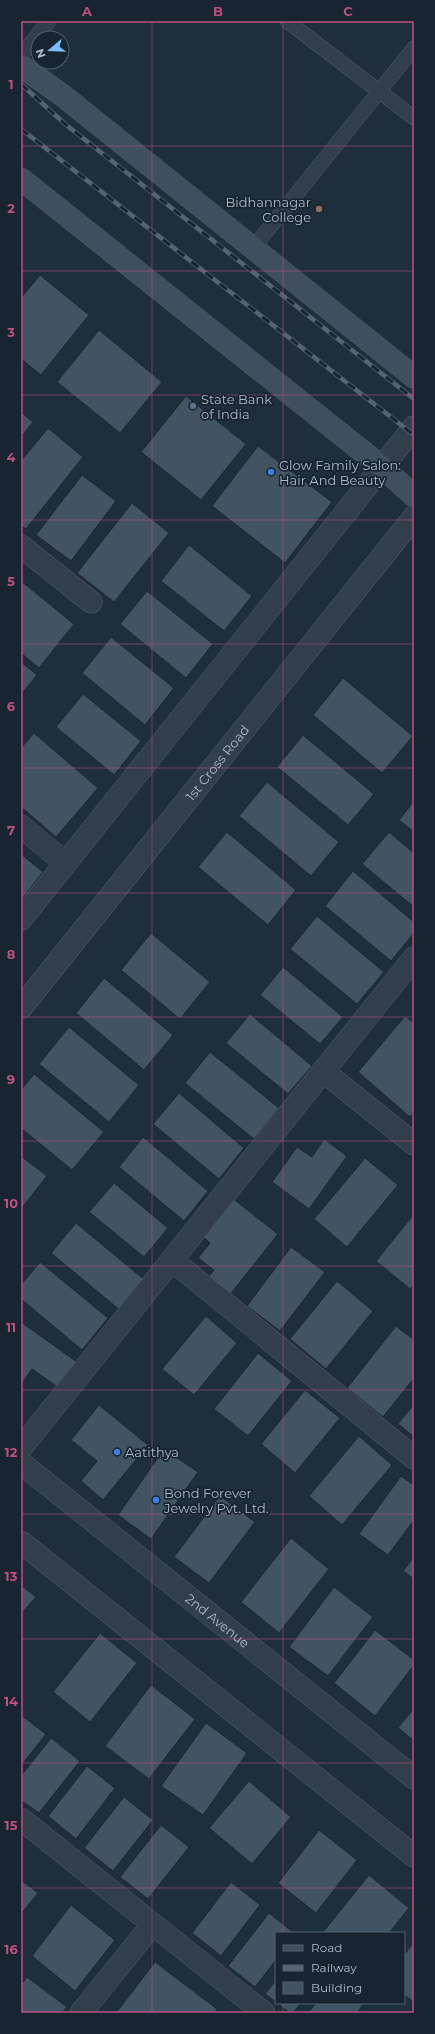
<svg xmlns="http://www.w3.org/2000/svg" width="435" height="2034" font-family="Montserrat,sans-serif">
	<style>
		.building { fill: #425362; stroke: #1a2631 }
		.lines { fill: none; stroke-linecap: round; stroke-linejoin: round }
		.service-casing { stroke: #505d68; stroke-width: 15 }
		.minor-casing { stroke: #505d68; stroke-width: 23 }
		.tertiary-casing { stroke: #505d68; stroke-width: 23 }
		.secondary-casing { stroke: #505d68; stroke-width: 23 }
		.service { stroke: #323f4b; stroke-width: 14 }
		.minor { stroke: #323f4b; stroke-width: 22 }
		.tertiary { stroke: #323f4b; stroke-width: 22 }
		.secondary { stroke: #404f5e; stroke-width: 22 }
		.rail-casing { stroke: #546472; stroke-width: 4.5 }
		.rail { stroke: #18242f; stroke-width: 3; stroke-dasharray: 9; stroke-linecap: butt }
		.grid { fill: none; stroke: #bb5181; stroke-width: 1; stroke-opacity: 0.55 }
		.education-dot { fill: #8d6e63; stroke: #18242f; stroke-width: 1.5 }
		.service-dot { fill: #5c6f8a; stroke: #18242f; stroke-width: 1.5 }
		.shop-dot { fill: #3f7fe0; stroke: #18242f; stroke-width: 1.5 }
		.labels { text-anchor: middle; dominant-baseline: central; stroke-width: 3.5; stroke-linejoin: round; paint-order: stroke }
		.poi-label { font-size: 13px; fill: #adbac7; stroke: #18242f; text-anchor: start }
		.street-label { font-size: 13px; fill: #adbac7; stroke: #18242f }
		.neatline { fill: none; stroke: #bb5181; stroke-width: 1.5 }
		.grid-label { font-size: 13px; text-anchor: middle; font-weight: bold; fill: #bb5181 }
	</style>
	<rect width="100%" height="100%" fill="#1e2e3a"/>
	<g class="building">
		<path d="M40,275L89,315L41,375L21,359V298Z"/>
		<path d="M99,330L162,382L120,433L57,382Z"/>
		<path d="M186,396L246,444L201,500L141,452Z"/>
		<path d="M21,412L33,422L21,437Z"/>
		<path d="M48,428L83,457L26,529L21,525V461Z"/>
		<path d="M258,446L332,502L285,563L212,506Z"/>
		<path d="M82,475L116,501L71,561L36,535Z"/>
		<path d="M132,503L169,533L114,602L77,573Z"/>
		<path d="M189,545L252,596L224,631L161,581Z"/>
		<path d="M21,581L74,624L39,668L21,653Z"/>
		<path d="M147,591L213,644L186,678L120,624Z"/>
		<path d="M111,637L174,688L145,725L82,673Z"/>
		<path d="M21,662L37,675L21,695Z"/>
		<path d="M343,678L413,736L382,773L313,715Z"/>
		<path d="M83,694L141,741L114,775L56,727Z"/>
		<path d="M34,733L98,788L56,837L21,807V748Z"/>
		<path d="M303,735L374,794L348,825L277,767Z"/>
		<path d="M267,782L339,842L311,876L239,816Z"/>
		<path d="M414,801V832L399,820Z"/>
		<path d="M227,832L296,890L268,925L198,867Z"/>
		<path d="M389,832L414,853V907L362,864Z"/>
		<path d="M21,854L43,872L21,900Z"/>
		<path d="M353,871L414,922V933L391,961L325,906Z"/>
		<path d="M317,916L384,972L357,1004L290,949Z"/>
		<path d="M151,933L210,982L180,1019L121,970Z"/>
		<path d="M283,967L343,1017L320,1044L260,995Z"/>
		<path d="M104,978L173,1035L144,1070L76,1013Z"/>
		<path d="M250,1014L312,1066L288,1094L226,1043Z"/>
		<path d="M405,1016L414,1023V1112L410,1117L358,1072Z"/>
		<path d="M69,1027L139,1085L109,1122L39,1064Z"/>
		<path d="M210,1052L279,1108L254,1139L185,1083Z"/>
		<path d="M34,1074L104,1132L72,1170L21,1128V1090Z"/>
		<path d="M179,1093L244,1148L219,1179L153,1124Z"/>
		<path d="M143,1137L208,1191L184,1221L119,1167Z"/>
		<path d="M324,1139L347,1156L309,1209L272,1182L297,1147L312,1157Z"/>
		<path d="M21,1156L47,1176L21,1209Z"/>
		<path d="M365,1158L398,1185L347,1247L314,1219Z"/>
		<path d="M114,1183L168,1228L144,1257L89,1212Z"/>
		<path d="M231,1197L278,1234L229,1296L207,1279L214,1270L198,1258L210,1243L201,1235Z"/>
		<path d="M414,1214V1284L410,1289L376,1261Z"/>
		<path d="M76,1223L146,1281L121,1311L51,1253Z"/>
		<path d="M291,1247L325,1272L280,1331L247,1306Z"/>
		<path d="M40,1262L108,1318L82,1350L21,1299V1285Z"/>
		<path d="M337,1281L373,1311L326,1369L290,1339Z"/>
		<path d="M206,1316L237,1343L194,1395L162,1369Z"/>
		<path d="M21,1322L77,1362L59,1388L32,1369L21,1385Z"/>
		<path d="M396,1326L414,1340V1378L383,1417L347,1388Z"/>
		<path d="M258,1353L292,1381L248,1436L214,1409Z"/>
		<path d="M305,1390L340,1418L295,1473L261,1444Z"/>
		<path d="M414,1404V1437L398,1424Z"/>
		<path d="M99,1405L148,1445L103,1500L81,1481L97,1461L71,1440Z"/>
		<path d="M359,1436L392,1465L342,1525L309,1496Z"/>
		<path d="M164,1449L198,1472L151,1539L118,1515Z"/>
		<path d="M401,1476L414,1485V1520L388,1555L359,1534Z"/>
		<path d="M220,1496L255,1522L209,1583L174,1557Z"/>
		<path d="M291,1538L329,1569L279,1633L241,1602Z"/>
		<path d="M414,1557V1579L403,1571Z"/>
		<path d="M21,1585L36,1597L21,1614Z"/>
		<path d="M334,1587L373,1617L328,1676L289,1647Z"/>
		<path d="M375,1630L414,1660V1665L375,1716L334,1683Z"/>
		<path d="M100,1633L137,1663L90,1722L53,1692Z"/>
		<path d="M151,1685L195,1719L149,1779L105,1746Z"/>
		<path d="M414,1708V1741L398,1728Z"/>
		<path d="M21,1715L46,1734L21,1766Z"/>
		<path d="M206,1723L247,1753L203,1815L161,1786Z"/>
		<path d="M51,1738L80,1761L39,1813L21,1800V1776Z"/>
		<path d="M87,1766L115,1788L76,1839L48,1816Z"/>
		<path d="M249,1781L291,1817L252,1864L209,1828Z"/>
		<path d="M124,1797L153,1820L113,1871L84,1848Z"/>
		<path d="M161,1825L189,1847L148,1899L120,1877Z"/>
		<path d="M319,1830L357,1860L316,1913L278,1883Z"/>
		<path d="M369,1875L409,1908L389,1933H324L323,1932Z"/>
		<path d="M21,1880L38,1893L21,1914Z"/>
		<path d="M231,1882L260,1905L221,1956L192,1933Z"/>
		<path d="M71,1905L115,1940L75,1991L32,1956Z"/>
		<path d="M269,1913L294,1933H276V1960L255,1987L228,1966Z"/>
		<path d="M414,1942V2002L404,1995V1955Z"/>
		<path d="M155,1962L217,2009L215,2013H116Z"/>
		<path d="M27,1977L67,2007L62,2013H21V1985Z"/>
		<path d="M276,1980V2002L265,1994Z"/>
		<path d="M277,2003H301L293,2013H290Z"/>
		<path d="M316,2003H364L357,2013H308Z"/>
	</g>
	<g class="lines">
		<g class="service-casing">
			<g id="service">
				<path d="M287,21L414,118"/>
				<path d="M21,55L49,21"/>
				<path d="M253,248L414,48"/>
			</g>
		</g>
		<g class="minor-casing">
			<g id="minor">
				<path d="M21,546L91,602"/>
				<path d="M21,826L65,863"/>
				<path d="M323,1071L414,1144"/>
				<path d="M172,1260L414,1458"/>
				<path d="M21,1448L414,958"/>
				<path d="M21,1819L264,2013"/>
				<path d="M81,2013L152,1925"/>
			</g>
		</g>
		<g class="tertiary-casing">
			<g id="tertiary">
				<path d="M21,919L414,427"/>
				<path id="s1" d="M21,1008L414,517"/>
				<path id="s2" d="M21,1463L414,1778"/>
				<path d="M21,1542L414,1856"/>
			</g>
		</g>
		<g class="secondary-casing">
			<g id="secondary">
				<path d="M21,66L62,95L414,377"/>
				<path d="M21,179L382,467L414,496"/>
			</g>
		</g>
		<use href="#service" class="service"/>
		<use href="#minor" class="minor"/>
		<use href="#tertiary" class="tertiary"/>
		<use href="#secondary" class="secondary"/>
		<g class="rail-casing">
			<g id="rail">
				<path d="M21,84L65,124L414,399"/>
				<path d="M21,129L414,435"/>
			</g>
		</g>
		<use href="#rail" class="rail"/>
	</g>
	<path class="grid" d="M152,21V2013M283,21V1933M21,146H414M21,271H414M21,395H414M21,520H414M21,644H414M21,768H414M21,893H414M21,1017H414M21,1141H414M21,1266H414M21,1390H414M21,1514H414M21,1639H414M21,1763H414M21,1888H414M283,2003V2013"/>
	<circle class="education-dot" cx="319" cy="209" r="4"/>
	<circle class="service-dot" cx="193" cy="406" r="4"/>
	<g class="shop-dot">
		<circle cx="271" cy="472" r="4"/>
		<circle cx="117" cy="1452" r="4"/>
		<circle cx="156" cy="1500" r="4"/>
	</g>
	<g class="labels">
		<g class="poi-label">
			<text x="311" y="202" text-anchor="end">Bidhannagar<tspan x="311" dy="15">College</tspan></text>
			<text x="201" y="399">State Bank<tspan x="201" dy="15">of India</tspan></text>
			<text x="279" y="465">Glow Family Salon:<tspan x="279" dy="15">Hair And Beauty</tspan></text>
			<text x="125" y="1452">Aatithya</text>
			<text x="164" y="1493">Bond Forever<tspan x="164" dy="15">Jewelry Pvt. Ltd.</tspan></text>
		</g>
		<g class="street-label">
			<text stroke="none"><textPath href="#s1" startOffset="314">1st Cross Road</textPath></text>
			<text stroke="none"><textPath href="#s2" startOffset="252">2nd Avenue</textPath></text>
		</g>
	</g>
	<rect width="435" height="2034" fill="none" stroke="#18242f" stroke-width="44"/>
	<rect x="275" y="1932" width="130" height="72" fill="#18242f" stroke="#54606c"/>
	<rect x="283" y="1945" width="20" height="6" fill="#404f5e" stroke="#54606c"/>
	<text x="311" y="1952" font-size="12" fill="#adbac7">Road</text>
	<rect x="283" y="1965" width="20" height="6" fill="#546472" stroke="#54606c"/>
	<text x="311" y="1972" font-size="12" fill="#adbac7">Railway</text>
	<rect x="283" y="1982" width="20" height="12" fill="#425362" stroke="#54606c"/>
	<text x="311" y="1992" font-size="12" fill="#adbac7">Building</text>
	<g transform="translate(50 50) rotate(251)"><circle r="19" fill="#18242f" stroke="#54606c"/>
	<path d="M0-3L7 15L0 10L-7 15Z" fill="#7abdff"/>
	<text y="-6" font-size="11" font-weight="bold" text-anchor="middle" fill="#adbac7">N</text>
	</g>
	<rect x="22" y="22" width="391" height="1990" class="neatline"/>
	<g class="grid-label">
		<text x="87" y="16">A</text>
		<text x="218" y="16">B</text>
		<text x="348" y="16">C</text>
		<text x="11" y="89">1</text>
		<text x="11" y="213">2</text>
		<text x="11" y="337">3</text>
		<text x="11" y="462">4</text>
		<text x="11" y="586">5</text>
		<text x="11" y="711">6</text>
		<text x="11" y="835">7</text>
		<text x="11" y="959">8</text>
		<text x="11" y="1084">9</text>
		<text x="11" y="1208">10</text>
		<text x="11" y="1332">11</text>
		<text x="11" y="1457">12</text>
		<text x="11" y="1581">13</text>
		<text x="11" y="1706">14</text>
		<text x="11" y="1830">15</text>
		<text x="11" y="1954">16</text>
	</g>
</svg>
